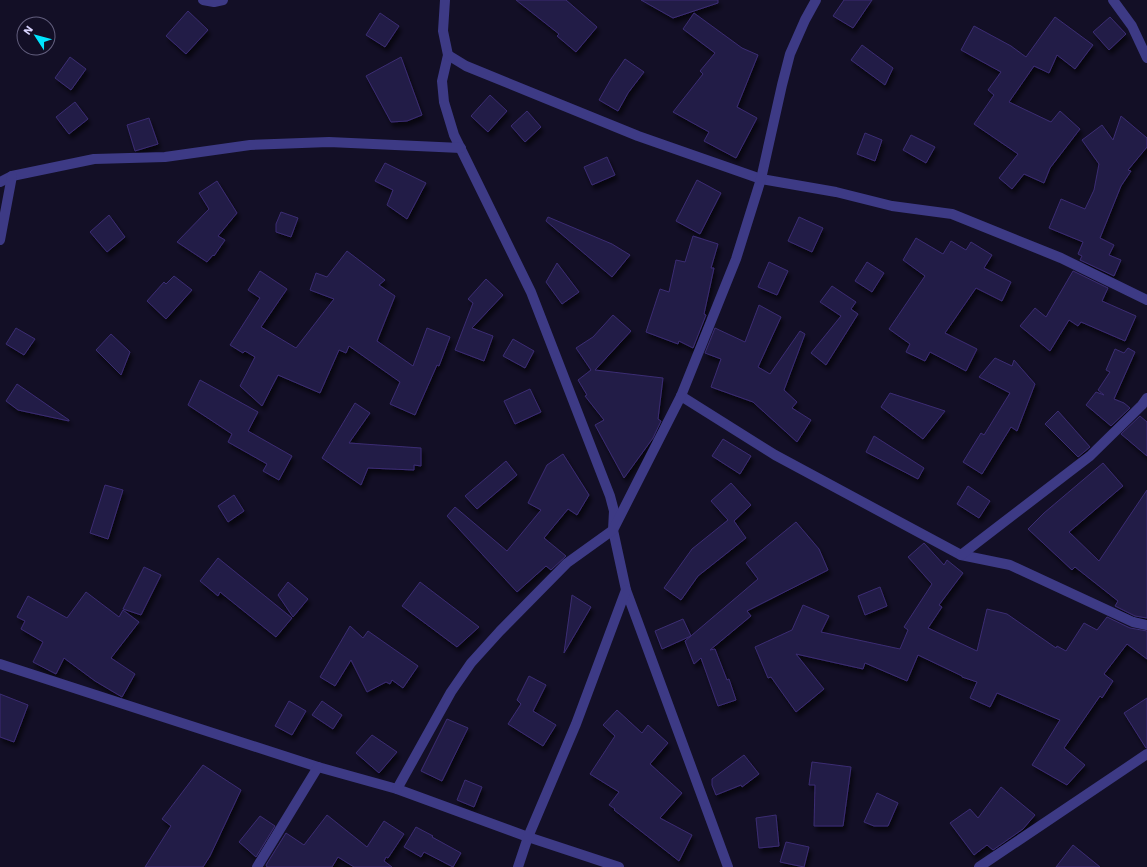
<svg xmlns="http://www.w3.org/2000/svg" width="1147" height="867" font-family="'Work Sans',sans-serif">
	<style>
		.building { fill: #241b47; stroke: #3b2d73; filter: url(#shadow) }
		.lines { fill: none; stroke-linecap: round; stroke-linejoin: round }
		.minor { stroke: #3d3a85; stroke-width: 10 }
	</style>
	<defs>
		<filter id="shadow"><feDropShadow dx="2.5" dy="4.5" stdDeviation="2" flood-color="#0009"/></filter>
	</defs>
	<rect width="100%" height="100%" fill="#130f26"/>
	<g class="building">
		<path d="M516,0H566L597,27L576,52L557,36L559,34Z"/>
		<path d="M641,0H718V3L673,18Z"/>
		<path d="M844,0H872L853,28L833,16Z"/>
		<path d="M188,11L208,30L186,54L166,36Z"/>
		<path d="M380,13L399,26L385,47L366,35Z"/>
		<path d="M694,13L742,48L758,55L737,107L757,118L736,158L704,141L709,132L673,112L703,74L700,71L715,53L683,29Z"/>
		<path d="M1055,17L1093,45L1075,69L1057,55L1049,73L1034,66L1009,102L1051,122L1060,111L1080,129L1050,168L1044,183L1024,174L1012,189L999,178L1018,154L974,124L994,95L988,90L1001,72L961,50L974,26L1011,46L1026,57Z"/>
		<path d="M1110,17L1126,34L1109,50L1093,32Z"/>
		<path d="M862,45L893,68L885,85L851,60Z"/>
		<path d="M70,57L86,69L71,90L55,78Z"/>
		<path d="M401,57L422,115L407,121L391,122L366,76Z"/>
		<path d="M625,59L644,72L628,93L618,111L599,100L611,79Z"/>
		<path d="M490,95L507,111L488,132L471,116Z"/>
		<path d="M75,102L88,119L69,134L56,117Z"/>
		<path d="M527,111L541,127L525,142L511,126Z"/>
		<path d="M1121,116L1147,138V147L1128,170L1131,171L1121,186L1100,238L1114,245L1109,255L1121,260L1114,276L1080,260L1082,256L1078,254L1083,242L1049,228L1061,199L1085,209L1094,190L1099,164L1082,140L1102,125L1113,140Z"/>
		<path d="M149,118L158,144L135,151L127,125Z"/>
		<path d="M865,133L882,140L875,161L857,154Z"/>
		<path d="M911,135L935,147L926,163L903,150Z"/>
		<path d="M607,157L615,175L592,185L584,167Z"/>
		<path d="M385,163L426,183L407,219L387,205L393,190L375,181Z"/>
		<path d="M697,180L721,193L700,234L676,221Z"/>
		<path d="M217,181L237,213L218,236L225,240L214,256L213,255L207,262L177,242L209,209L199,193Z"/>
		<path d="M281,212L298,218L291,237L276,232V224Z"/>
		<path d="M109,215L125,237L107,252L90,232Z"/>
		<path d="M548,217L612,244L630,255L612,277L546,221Z"/>
		<path d="M799,217L823,228L812,252L788,241Z"/>
		<path d="M693,236L718,244L711,268H714L704,314L706,315L693,348L679,341L678,344L646,332L660,289L669,292L676,260L685,262Z"/>
		<path d="M916,238L943,254L951,241L966,250L971,242L992,255L984,268L1011,282L1002,301L976,288L945,333L977,349L966,371L930,352L925,361L906,352L910,344L889,329L925,276L903,260Z"/>
		<path d="M347,251L385,280L379,285L395,296L377,341L413,366L427,328L450,337L439,366L437,365L415,415L390,404L400,382L349,346L346,353L339,350L320,393L278,375L262,406L240,386L255,357L245,351L243,353L230,345L260,298L248,290L260,271L287,289L261,327L296,348L334,299L310,290L316,273L327,277Z"/>
		<path d="M769,262L788,271L777,295L758,287Z"/>
		<path d="M867,262L884,273L872,292L855,281Z"/>
		<path d="M557,263L579,292L562,304L546,282Z"/>
		<path d="M1073,271L1108,288L1102,301L1136,316L1125,341L1081,322L1078,326L1069,320L1050,351L1020,326L1035,308L1046,317Z"/>
		<path d="M174,276L192,290L166,319L147,301L164,282L166,284Z"/>
		<path d="M486,279L503,295L472,328L493,336L484,361L455,350L473,303L468,299Z"/>
		<path d="M832,286L856,302L851,309L858,314L826,365L811,353L841,316L820,302Z"/>
		<path d="M759,305L781,317L758,367L770,374L800,331L805,334L784,390L797,402L792,408L811,420L797,442L753,402L711,387L721,359L705,353L715,328L745,342Z"/>
		<path d="M613,315L631,331L595,370L663,378L658,419L661,421L653,438L624,478L595,425L604,420L585,396L587,395L578,380L591,370L576,348L593,337Z"/>
		<path d="M16,328L35,339L24,355L6,344Z"/>
		<path d="M111,334L130,352L121,375L96,350Z"/>
		<path d="M513,339L534,351L525,368L503,356Z"/>
		<path d="M1128,348L1135,352L1114,399L1124,403L1130,408L1111,426L1086,405L1096,392L1104,395L1098,390L1110,372L1106,370L1115,349L1124,353Z"/>
		<path d="M995,358L1012,366L1014,360L1035,384L1017,431L1011,427L982,474L963,462L981,433L984,435L1010,393L979,377Z"/>
		<path d="M200,380L258,412L248,431L292,456L279,480L263,471L267,464L228,442L232,434L188,405Z"/>
		<path d="M17,384L69,420V421L18,410L6,401Z"/>
		<path d="M530,389L541,412L515,424L504,401Z"/>
		<path d="M890,393L945,411L923,439L881,407Z"/>
		<path d="M355,403L370,413L349,443L421,448V466L414,465V470L368,468L361,485L322,458Z"/>
		<path d="M1058,411L1090,447L1078,457L1045,424Z"/>
		<path d="M1140,416L1147,422V456L1121,434Z"/>
		<path d="M874,436L924,468L918,479L866,452Z"/>
		<path d="M723,439L751,456L740,474L712,456Z"/>
		<path d="M563,454L589,495L577,515L568,509L544,538L566,556L551,570L546,566L517,592L447,516L455,507L507,551L541,510L528,503L547,465Z"/>
		<path d="M506,461L517,475L477,509L465,496Z"/>
		<path d="M1103,463L1123,486L1069,532L1099,561L1147,490V618L1135,616L1115,606L1118,601L1075,567L1072,570L1028,529L1044,513Z"/>
		<path d="M731,483L751,505L734,521L746,538L698,576L681,600L664,588L692,549L728,520L711,501Z"/>
		<path d="M105,485L123,490L108,539L90,533Z"/>
		<path d="M968,486L990,501L979,518L957,504Z"/>
		<path d="M234,495L244,511L228,522L218,506Z"/>
		<path d="M796,522L819,549L828,570L747,611L751,616L710,650L715,649L727,680L729,679L736,700L718,706L701,658L694,664L685,641L758,579L746,563Z"/>
		<path d="M924,543L944,565L947,560L963,573L939,605L942,607L928,628L977,651L987,609L1007,614L1056,648L1057,646L1066,651L1084,623L1097,630L1107,617L1130,628L1147,631V659L1127,644L1104,674L1113,681L1102,698L1100,696L1064,748L1085,765L1067,785L1032,765L1060,720L997,693L990,707L970,698L977,682L962,677V676L918,655L907,681L865,663L863,669L796,654L824,689L796,712L771,677L768,678L755,647L792,630L803,605L829,616L821,632L900,649L908,630L904,627L932,584L908,557Z"/>
		<path d="M218,558L292,618L276,637L220,592L218,596L200,581Z"/>
		<path d="M144,567L161,575L141,615L123,609Z"/>
		<path d="M288,582L308,599L293,617L278,595Z"/>
		<path d="M420,582L479,627L457,647L402,606Z"/>
		<path d="M880,587L887,606L865,615L858,596Z"/>
		<path d="M86,592L119,617L123,610L139,622L111,658L135,674L122,697L95,681L64,658L56,674L33,662L43,642L21,629L25,621L17,617L28,596L67,618Z"/>
		<path d="M572,595L591,607L564,653Z"/>
		<path d="M683,619L691,636L662,649L655,631Z"/>
		<path d="M350,626L363,638L368,631L418,666L403,688L392,680L390,684L386,682L367,692L351,660L335,686L320,677Z"/>
		<path d="M529,676L546,685L533,711L556,725L543,746L508,724L521,704L517,700Z"/>
		<path d="M0,694L28,705L14,742L0,737Z"/>
		<path d="M1147,698V748H1146L1124,713Z"/>
		<path d="M289,701L306,711L292,735L275,726Z"/>
		<path d="M322,701L342,715L333,729L312,715Z"/>
		<path d="M617,710L642,733L648,725L668,743L650,764L682,793L660,818L692,835L679,861L614,810L615,809L609,805L619,792L590,774L615,736L603,725Z"/>
		<path d="M447,719L468,728L442,781L421,771Z"/>
		<path d="M372,735L397,752L379,773L356,753Z"/>
		<path d="M744,755L759,774L742,787L741,785L716,795L712,785V779Z"/>
		<path d="M812,762L851,767L843,826H814L815,785H809Z"/>
		<path d="M203,765L241,790L210,856L203,867H145L171,826L162,819Z"/>
		<path d="M465,780L482,787L474,807L457,800Z"/>
		<path d="M1001,787L1035,815L1023,829L993,850L987,845L974,855L950,823L970,809L978,818Z"/>
		<path d="M877,793L898,803L888,826H874L864,822Z"/>
		<path d="M327,815L367,847L384,821L404,834L388,858L386,857L384,861L392,867H354L338,857L332,867H267L266,865L286,833L304,845Z"/>
		<path d="M776,815L779,846L759,848L756,818Z"/>
		<path d="M260,816L275,826L256,857L239,842Z"/>
		<path d="M416,827L433,836L432,837L461,853L453,867L424,852L421,857L404,847Z"/>
		<path d="M786,842L809,847L804,867L780,862Z"/>
		<path d="M1073,845L1100,867H1056Z"/>
	</g>
	<g class="lines">
		<g class="minor">
			<path d="M203,0L214,2L223,0"/>
			<path d="M445,0L443,31L448,55L442,81L444,102L454,135L531,292L610,496L614,511L613,530L626,590L728,867"/>
			<path d="M1113,0L1132,26L1147,58"/>
			<path d="M448,55L466,66L638,136L761,179L836,192L892,206L952,214L1061,258L1147,300"/>
			<path d="M0,182L12,176L94,159L165,157L250,145L329,142L461,148"/>
			<path d="M0,240L12,176"/>
			<path d="M681,396L775,455L961,555L1010,565L1133,622L1147,625"/>
			<path d="M961,555L1090,456L1142,405L1147,398"/>
			<path d="M0,664L318,767L397,789L528,837L619,867"/>
			<path d="M397,789L451,692L471,663L500,631L567,563L613,530L681,396L736,259L761,179L782,85L790,54L805,20L816,0"/>
			<path d="M257,867L318,767"/>
			<path d="M518,867L528,837L576,724L626,590"/>
			<path d="M979,867L1147,754"/>
		</g>
	</g>
	<g transform="translate(36 36) rotate(306)"><circle r="19" fill="#130f26" stroke="#625e7d"/>
	<path d="M0-3L7 15L0 10L-7 15Z" fill="#00e5ff"/>
	<text y="-6" font-size="11" font-weight="bold" text-anchor="middle" fill="#d9d4ff">N</text>
	</g>
</svg>
